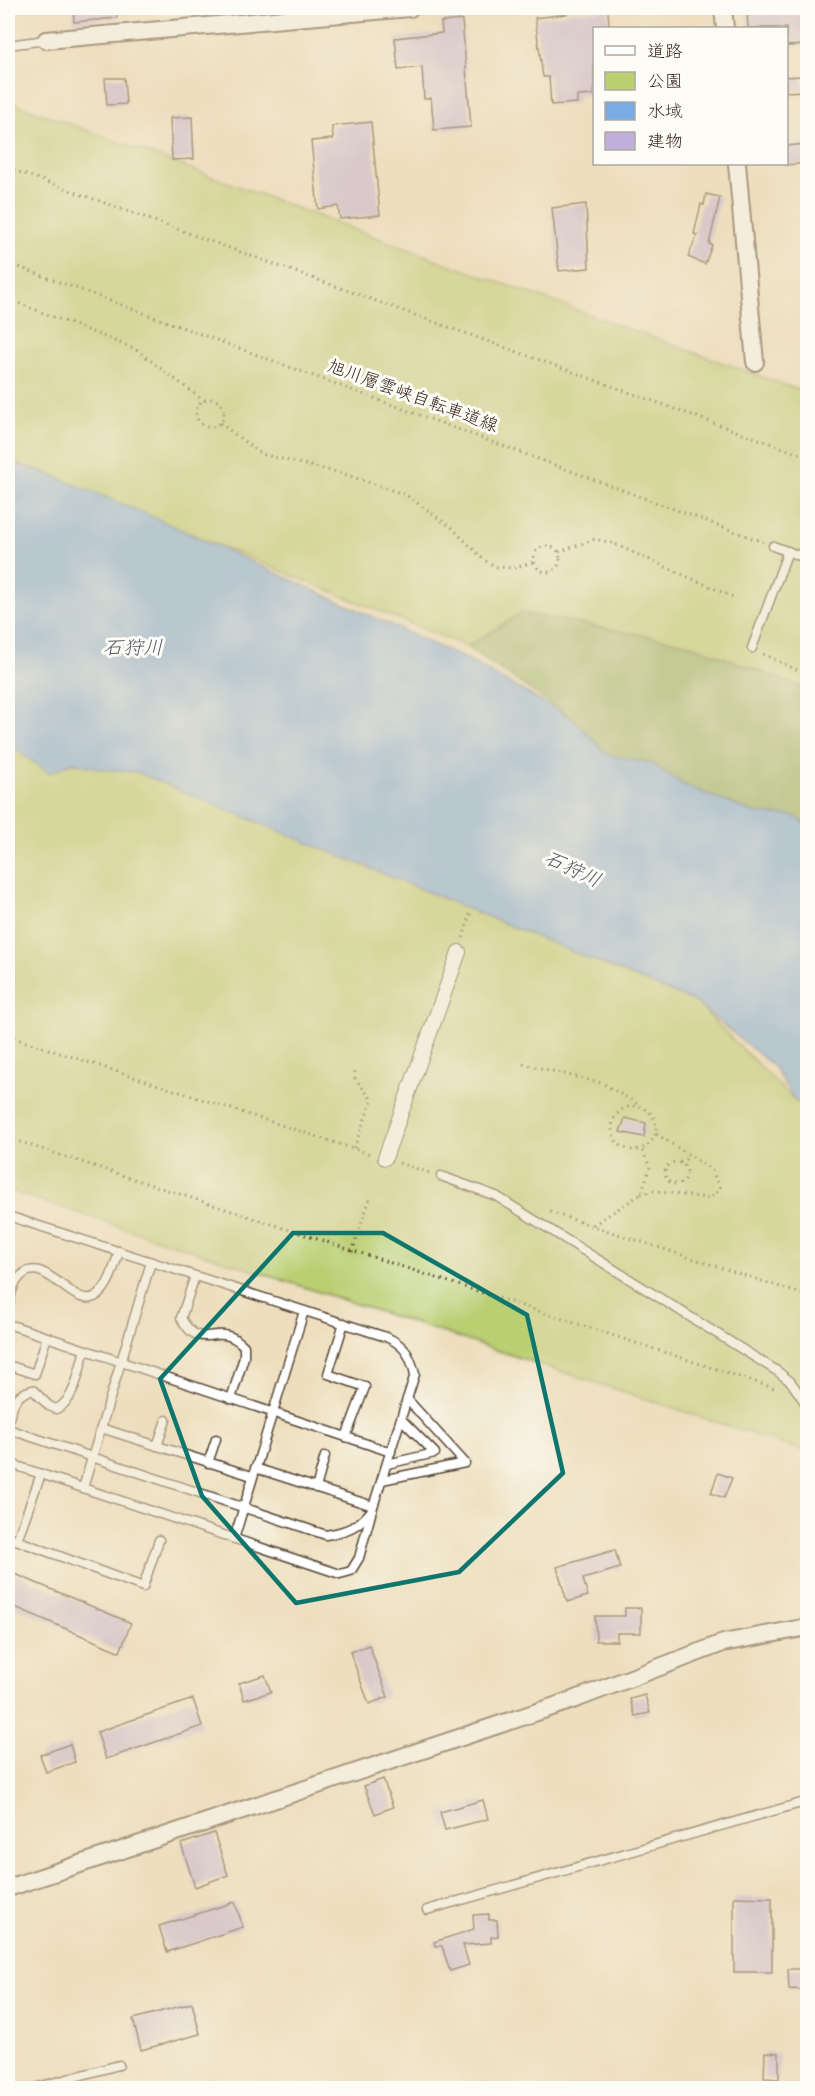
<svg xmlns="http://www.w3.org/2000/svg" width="815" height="2096" font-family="'Patrick Hand','Klee One',sans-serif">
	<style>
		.green { fill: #bace72; stroke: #7a7c48; stroke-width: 1.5 }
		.forest { fill: #93b164; stroke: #676e41; stroke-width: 1.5 }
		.water { fill: #7aabe5; stroke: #5a6a82; stroke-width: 1.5 }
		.building { fill: #c0afda }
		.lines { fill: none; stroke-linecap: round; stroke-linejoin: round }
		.service-casing { stroke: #564536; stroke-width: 11 }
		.pedestrian-casing { stroke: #564536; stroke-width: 16 }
		.minor-casing { stroke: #564536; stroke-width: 20 }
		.path { stroke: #564536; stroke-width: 3; stroke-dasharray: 1.5 4.5; stroke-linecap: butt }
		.service { stroke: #fff; stroke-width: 8 }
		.pedestrian { stroke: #fff; stroke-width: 14 }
		.minor { stroke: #fff; stroke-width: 16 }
		.marked { fill: none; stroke: #0f766e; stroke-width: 4.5; stroke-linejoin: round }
		.labels { text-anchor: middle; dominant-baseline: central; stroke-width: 6; stroke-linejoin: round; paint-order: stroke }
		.street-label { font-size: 18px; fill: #3b2a1e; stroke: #fdfcf7 }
		.water-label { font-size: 20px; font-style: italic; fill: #515764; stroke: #fdfcf7 }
	</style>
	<rect width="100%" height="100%" fill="#fdfcf7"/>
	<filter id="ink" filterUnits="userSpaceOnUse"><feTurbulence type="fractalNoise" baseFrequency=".0167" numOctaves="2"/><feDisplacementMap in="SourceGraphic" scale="12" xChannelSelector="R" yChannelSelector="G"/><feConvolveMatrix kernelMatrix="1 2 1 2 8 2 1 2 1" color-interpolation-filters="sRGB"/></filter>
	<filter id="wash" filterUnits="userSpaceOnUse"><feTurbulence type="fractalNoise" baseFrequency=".008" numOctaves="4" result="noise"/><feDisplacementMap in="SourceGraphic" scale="24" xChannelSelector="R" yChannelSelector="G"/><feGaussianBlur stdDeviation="1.35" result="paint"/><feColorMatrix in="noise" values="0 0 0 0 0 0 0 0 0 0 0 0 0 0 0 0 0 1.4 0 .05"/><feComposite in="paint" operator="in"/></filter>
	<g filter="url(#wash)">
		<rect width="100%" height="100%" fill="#eddfbd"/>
		<g class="green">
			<path d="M8,101L429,257L807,393V689L686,643L521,613L467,647L8,459Z"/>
			<path d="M8,740L30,757L136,772L695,1002L793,1099L807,1108V1452L8,1190Z"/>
		</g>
		<path class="forest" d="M521,613L686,643L807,689V824L793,816L758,814L608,755L573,719L467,647Z"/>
		<path class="water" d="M8,462L39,470L142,512L468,660L573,719L608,755L651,763L685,786L758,814L793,816L807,824V1109L794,1099L773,1066L695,1002L136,772L101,769L73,762L50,773L8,745Z"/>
		<g id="blocks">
			<g class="building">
				<path d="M73,8H116L117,18L74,22Z"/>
				<path d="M747,8H807V45L786,46V28H748Z"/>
				<path d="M608,10L609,28H594V95L577,96V103L551,105L549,77H543L535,18L567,14L566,12Z"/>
				<path d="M462,20L471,127L434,130L431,98L424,99L422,67L398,70L395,38L442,33L441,22Z"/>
				<path d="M802,76L803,91L786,92V77Z"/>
				<path d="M105,78H124L126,104L107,105Z"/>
				<path d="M192,117L194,159L172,160L170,118Z"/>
				<path d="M371,122L380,215L340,219L338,206L318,209L311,141L333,139L332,126Z"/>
				<path d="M807,144V163L786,165V146Z"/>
				<path d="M706,194L720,197L709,244L712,245L705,264L688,257L697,235L694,234L701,204L704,205Z"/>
				<path d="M586,204L589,268L559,271L552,208Z"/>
				<path d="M625,1118L646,1123L644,1137L620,1132Z"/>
				<path d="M718,1473L732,1478L724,1498L711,1493Z"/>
				<path d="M615,1550L620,1568L583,1579L588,1596L567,1602L557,1567Z"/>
				<path d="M8,1571L131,1623L120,1652L8,1604Z"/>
				<path d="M625,1608H641V1633H617V1641H596L595,1616H625Z"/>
				<path d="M369,1645L388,1697L369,1704L350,1652Z"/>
				<path d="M265,1675L271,1692L244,1700L239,1683Z"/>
				<path d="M645,1695L650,1713L635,1716L630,1699Z"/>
				<path d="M193,1699L202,1726L106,1759L97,1732Z"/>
				<path d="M70,1744L75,1762L46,1772L40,1755Z"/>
				<path d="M383,1779L393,1807L375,1814L364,1786Z"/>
				<path d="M483,1800L488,1819L445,1830L440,1812Z"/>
				<path d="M214,1833L228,1875L195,1887L181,1844Z"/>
				<path d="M734,1897L772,1898V1972H734Z"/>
				<path d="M235,1902L243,1927L167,1952L159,1926Z"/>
				<path d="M489,1914V1920H497L498,1936L491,1937V1943L463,1945L469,1965L450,1971L442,1946H435L434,1942L474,1929L473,1915Z"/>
				<path d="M788,1969H807V1990L789,1989Z"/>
				<path d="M192,2003L200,2034L141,2050L133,2019Z"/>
				<path d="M765,2052L779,2053V2079L764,2078Z"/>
			</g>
		</g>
	</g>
	<g filter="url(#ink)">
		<use href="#blocks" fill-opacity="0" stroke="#564536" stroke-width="1.5"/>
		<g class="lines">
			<g class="service-casing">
				<g id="service">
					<path d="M8,45L46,40"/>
					<path d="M773,546L808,559"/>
					<path d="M752,648L788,551"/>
					<path d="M441,1176L496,1196L777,1371L791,1382L808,1407"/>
					<path d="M8,1216L386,1337C405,1345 410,1355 415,1374L372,1510C358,1527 348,1531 326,1535L8,1429"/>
					<path d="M195,1276L181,1318C202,1356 216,1318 244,1346V1357L231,1399"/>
					<path d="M8,1308C10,1301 11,1289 16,1282C45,1238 80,1335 108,1282C113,1273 116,1261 119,1251"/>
					<path d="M344,1323L328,1374L365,1387L346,1437"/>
					<path d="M8,1324L391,1452"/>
					<path d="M8,1365L35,1374L47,1337"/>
					<path d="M8,1422C13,1405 14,1394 33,1390L49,1406L56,1409C76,1401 79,1368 85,1350"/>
					<path d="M101,1428L252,1476"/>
					<path d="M157,1446L166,1420"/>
					<path d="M8,1463L340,1574L351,1571L359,1558L371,1514"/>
					<path d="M208,1463L216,1439"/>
					<path d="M387,1464L435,1453L401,1419"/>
					<path d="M255,1468L373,1506"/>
					<path d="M382,1480L465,1463L407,1399"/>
					<path d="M83,1488L151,1262"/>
					<path d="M316,1488L325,1456"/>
					<path d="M8,1537L143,1587L159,1540"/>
					<path d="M234,1539L304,1311"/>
					<path d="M17,1540L41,1474"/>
					<path d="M427,1910L808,1801"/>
					<path d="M34,2088L119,2065"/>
				</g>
			</g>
			<g class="pedestrian-casing">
				<path id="pedestrian" d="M385,1158L459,952"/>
			</g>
			<g class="minor-casing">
				<g id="minor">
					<path d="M723,8L725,28"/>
					<path d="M46,40L410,8"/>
					<path d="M737,164L755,362"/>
					<path d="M8,1888L573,1700L723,1643L808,1627"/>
				</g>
			</g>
			<g class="path">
				<path d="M8,168L808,457"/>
				<path d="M8,263L763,542"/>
				<path d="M8,299L135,349L204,401"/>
				<circle cx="210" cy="413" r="14"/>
				<path d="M220,423L261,454L344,474L406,495L452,528L484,560L496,567L514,568L534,562"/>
				<circle cx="547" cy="559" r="13"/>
				<path d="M559,552L595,539L612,543L733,597"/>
				<path d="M763,654L808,675"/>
				<path d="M463,938L471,911"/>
				<path d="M8,1036L370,1154"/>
				<path d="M523,1064L602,1083L639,1105"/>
				<circle cx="634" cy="1128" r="22"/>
				<path d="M8,1138L777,1389"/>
				<path d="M354,1148L372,1100L355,1078V1070"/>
				<circle cx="676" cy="1173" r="11"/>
				<path d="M399,1163L430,1173"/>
				<path d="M680,1163L690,1156"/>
				<path d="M641,1194L654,1191L707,1198L715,1195L720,1187L711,1169L655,1133"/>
				<path d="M550,1212L808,1296"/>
				<path d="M593,1225L641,1194L650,1167L641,1148"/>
				<path d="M352,1252L370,1198"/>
			</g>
			<use href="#service" class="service"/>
			<use href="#pedestrian" class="pedestrian"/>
			<use href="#minor" class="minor"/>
		</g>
	</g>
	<path d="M0 0H815V2096H0ZM293,1233H383L527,1315L563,1473L459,1572L296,1603L202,1496L160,1379Z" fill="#eddfbd" fill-opacity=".55" fill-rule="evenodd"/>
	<path class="marked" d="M293,1233H383L527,1315L563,1473L459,1572L296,1603L202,1496L160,1379Z"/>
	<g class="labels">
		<g class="street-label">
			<text transform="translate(413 395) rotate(20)">旭川層雲峡自転車道線</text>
		</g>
		<g class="water-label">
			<text x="133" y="646">石狩川</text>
			<text transform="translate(573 868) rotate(25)">石狩川</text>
		</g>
	</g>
	<rect width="815" height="2096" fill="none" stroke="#fdfcf7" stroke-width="30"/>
	<rect x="593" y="27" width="195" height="138" fill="#fdfcf7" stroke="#afa8a0" stroke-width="1.5"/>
	<rect x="605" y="46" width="30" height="9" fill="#ffffff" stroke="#afa8a0" stroke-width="1.5"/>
	<text x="647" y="57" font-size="18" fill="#3b2a1e">道路</text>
	<rect x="605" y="72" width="30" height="18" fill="#bace72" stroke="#afa8a0" stroke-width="1.5"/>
	<text x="647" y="87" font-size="18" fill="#3b2a1e">公園</text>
	<rect x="605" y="102" width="30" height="18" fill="#7aabe5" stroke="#afa8a0" stroke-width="1.5"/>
	<text x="647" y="117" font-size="18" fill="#3b2a1e">水域</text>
	<rect x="605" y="132" width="30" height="18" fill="#c0afda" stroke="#afa8a0" stroke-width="1.5"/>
	<text x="647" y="147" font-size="18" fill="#3b2a1e">建物</text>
</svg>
